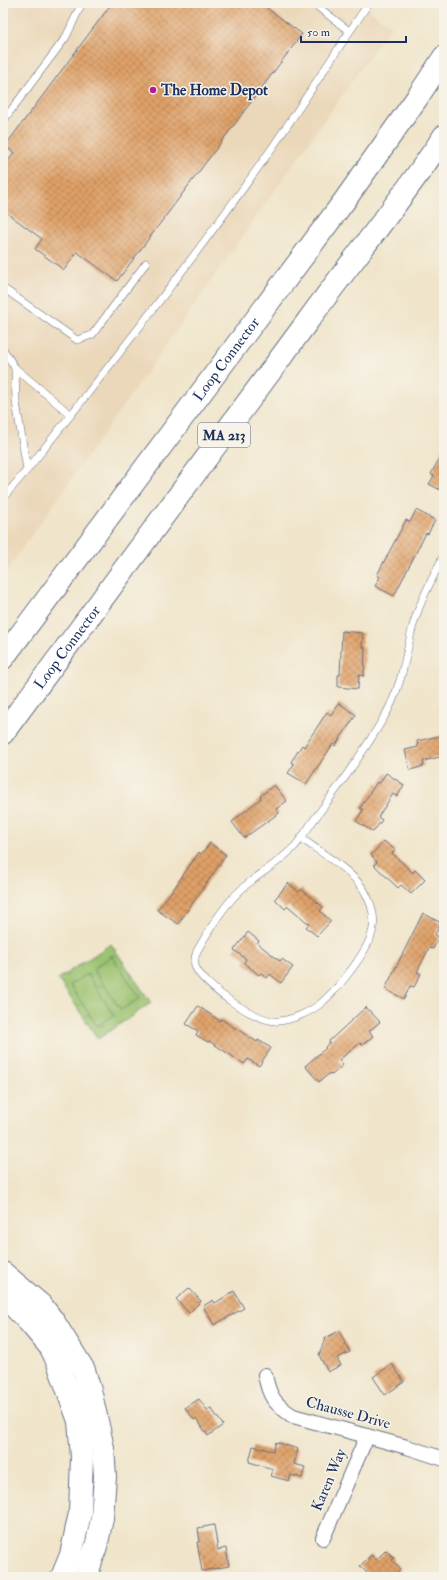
<svg xmlns="http://www.w3.org/2000/svg" width="447" height="1580" font-family="'IM FELL Double Pica',serif">
	<style>
		.built { fill: #ebd8ba }
		.park { fill: url(#park-tufts); stroke: #5b7966 }
		.pitch { fill: #9bc36f; stroke: #5b7966 }
		.building { fill: url(#building-cross-hatch) }
		.lines { fill: none; stroke-linecap: round; stroke-linejoin: round }
		.lane-casing { stroke: #666f84; stroke-width: 8 }
		.street-casing { stroke: #666f84; stroke-width: 16 }
		.highway-casing { stroke: #666f84; stroke-width: 24 }
		.lane { stroke: #fff; stroke-width: 7 }
		.street { stroke: #fff; stroke-width: 14 }
		.highway { stroke: #fff; stroke-width: 22 }
		.poi-dot { fill: #b5179e; stroke: #f7f3e8; stroke-width: 1.5 }
		.labels { text-anchor: middle; dominant-baseline: central; stroke-width: 3; stroke-linejoin: round; paint-order: stroke }
		.shield { fill: #f7f3e8; stroke: #5d6a87; stroke-width: 1 }
		.shield-label { font-size: 14px; font-weight: bold; fill: #1b2f5e }
		.poi-label { font-size: 15px; font-weight: bold; fill: #1b2f5e; stroke: #f7f3e8; text-anchor: start }
		.street-label { font-size: 15px; fill: #1b2f5e; stroke: #f7f3e8 }
	</style>
	<defs>
		<pattern id="park-tufts" width="24" height="20" patternUnits="userSpaceOnUse"><rect width="24" height="20" fill="#9bc36f"/><path d="M3 7l-1-3M5 7V3M7 7l1-3M15 17l-1-3M17 17v-4M19 17l1-3" fill="none" stroke="#7e9f5e"/></pattern>
		<pattern id="building-cross-hatch" width="8" height="8" patternUnits="userSpaceOnUse"><rect width="8" height="8" fill="#e0a168"/><path d="M0 0l8 8M0 8l8-8" fill="none" stroke="#b58459"/></pattern>
	</defs>
	<rect width="100%" height="100%" fill="#f7f3e8"/>
	<filter id="ink" filterUnits="userSpaceOnUse"><feTurbulence type="fractalNoise" baseFrequency=".025" numOctaves="2"/><feDisplacementMap in="SourceGraphic" scale="8" xChannelSelector="R" yChannelSelector="G"/><feConvolveMatrix kernelMatrix="1 2 1 2 8 2 1 2 1" color-interpolation-filters="sRGB"/></filter>
	<filter id="wash" filterUnits="userSpaceOnUse"><feTurbulence type="fractalNoise" baseFrequency=".012" numOctaves="4" result="noise"/><feDisplacementMap in="SourceGraphic" scale="16" xChannelSelector="R" yChannelSelector="G"/><feGaussianBlur stdDeviation="0.9" result="paint"/><feColorMatrix in="noise" values="0 0 0 0 0 0 0 0 0 0 0 0 0 0 0 0 0 1.4 0 .05"/><feComposite in="paint" operator="in"/></filter>
	<g filter="url(#wash)">
		<rect width="100%" height="100%" fill="#f0e5cb"/>
		<path class="built" d="M3,3H359L391,26L3,576Z"/>
		<path class="park" d="M111,944L151,1003L98,1039L58,979Z"/>
		<g class="pitch">
			<path d="M112,956L140,998L121,1010L93,969Z"/>
			<path d="M87,974L114,1015L97,1026L70,985Z"/>
		</g>
		<g id="blocks">
			<g class="building">
				<path d="M112,3H260L302,34L117,281L77,252L64,270L35,249L42,239L3,210V168L14,153L5,146Z"/>
				<path d="M444,450V492L429,484L434,476L431,474Z"/>
				<path d="M416,510L435,520L428,534L426,533L394,596L375,586L380,577L377,575L406,520L410,522Z"/>
				<path d="M342,631L363,633L362,647H365L364,676L359,675L358,689L338,687V675H340Z"/>
				<path d="M339,703L356,715L335,746L333,744L306,784L288,773L294,764L291,762L302,745L304,747L327,712L331,715Z"/>
				<path d="M444,735V756L423,761L424,766L410,770L405,750L418,747L417,741Z"/>
				<path d="M386,773L404,785L397,797L393,794L378,817L382,820L373,832L356,821L363,810L360,808L377,782L379,784Z"/>
				<path d="M274,785L287,801L276,809L279,813L244,838L232,822L261,798L260,796Z"/>
				<path d="M384,841L395,850L392,853L413,873L415,870L425,880L411,894L401,885L398,888L374,865L377,862L371,855Z"/>
				<path d="M210,843L226,855L178,924L157,910L175,887L199,852L201,854Z"/>
				<path d="M288,883L299,892L301,889L323,907L320,911L331,921L317,936L306,927L309,924L288,906L285,909L275,899Z"/>
				<path d="M423,913L441,923L435,935L439,937L433,949L429,948L417,972L421,974L414,987L410,986L404,999L385,989Z"/>
				<path d="M248,932L259,941L257,943L280,961L282,959L293,967L281,983L270,974L267,978L261,973L259,975L244,963L246,959L234,950Z"/>
				<path d="M198,1006L220,1021L221,1019L257,1042L258,1040L271,1048L259,1066L248,1059L244,1064L209,1041L208,1042L196,1035L198,1031L186,1024Z"/>
				<path d="M366,1007L380,1022L369,1031L373,1036L362,1045L360,1043L339,1060L343,1065L332,1075L330,1073L319,1082L305,1066L326,1048L325,1047L330,1042L329,1041Z"/>
				<path d="M189,1288L201,1301L189,1313L176,1299Z"/>
				<path d="M234,1291L244,1308L214,1325L203,1306L213,1300L215,1303Z"/>
				<path d="M339,1331L350,1352L337,1358L341,1365L328,1372L319,1355L325,1338Z"/>
				<path d="M392,1364L404,1382L385,1395L373,1377Z"/>
				<path d="M199,1399L207,1410L211,1408L223,1425L208,1436L196,1418L194,1420L185,1408Z"/>
				<path d="M276,1442L298,1449L294,1464L305,1467L302,1478L291,1475L289,1481L271,1476L273,1469L249,1462L253,1446L273,1451Z"/>
				<path d="M214,1525L218,1550L226,1548L229,1566L202,1571L197,1542H200L198,1528Z"/>
				<path d="M386,1550L394,1558L392,1560L400,1569L393,1577H371L360,1566L371,1555L376,1560Z"/>
			</g>
		</g>
	</g>
	<g filter="url(#ink)">
		<use href="#blocks" fill-opacity="0" stroke="#666f84" stroke-width="1"/>
		<g class="lines">
			<g class="lane-casing">
				<g id="lane">
					<path d="M313,3L349,31"/>
					<path d="M3,121L66,37L82,3"/>
					<path d="M3,288L77,340L92,335L146,263"/>
					<path d="M3,349L15,368L71,415"/>
					<path d="M15,368L16,402L27,470"/>
					<path d="M3,498L27,470C111,365 194,259 272,148C305,100 336,51 369,3"/>
					<path d="M301,838C321,853 359,874 368,898C372,906 375,919 373,928C370,950 338,989 320,1004C310,1012 292,1020 279,1021C258,1024 202,985 195,966C194,961 195,956 197,951C210,928 225,903 245,886C262,872 280,862 295,846C303,837 309,826 316,817C340,785 363,753 383,719C399,694 405,662 411,633C417,607 432,579 444,555"/>
				</g>
			</g>
			<g class="street-casing">
				<g id="street">
					<path d="M265,1375C269,1396 274,1404 293,1416L407,1447L444,1459"/>
					<path d="M323,1538L367,1436"/>
				</g>
			</g>
			<g class="highway-casing">
				<g id="highway">
					<path id="s1" d="M3,658L345,200L417,98L444,57"/>
					<path id="s2" d="M3,733C105,597 206,460 307,322C352,260 402,200 444,136"/>
					<path d="M3,1273L42,1306L54,1322L84,1370L91,1394L103,1448L105,1476L102,1518L97,1543L86,1577"/>
					<path d="M3,1295L29,1322L51,1348L58,1363L79,1421L82,1457L80,1513L71,1555L62,1577"/>
				</g>
			</g>
			<use href="#lane" class="lane"/>
			<use href="#street" class="street"/>
			<use href="#highway" class="highway"/>
		</g>
	</g>
	<circle class="poi-dot" cx="153" cy="90" r="4"/>
	<g class="labels">
		<rect class="shield" x="198" y="423" width="52" height="24" rx="3"/>
		<g class="shield-label">
			<text x="224" y="435">MA 213</text>
		</g>
		<g class="poi-label">
			<text x="161" y="90">The Home Depot</text>
		</g>
		<g class="street-label">
			<text stroke="none"><textPath href="#s1" startOffset="373">Loop Connector</textPath></text>
			<text stroke="none"><textPath href="#s2" startOffset="107">Loop Connector</textPath></text>
			<text transform="translate(348 1413) rotate(15)">Chausse Drive</text>
			<text transform="translate(329 1480) rotate(-67)">Karen Way</text>
		</g>
	</g>
	<rect width="447" height="1580" fill="none" stroke="#f7f3e8" stroke-width="16"/>
	<path d="M301 36v6h105v-6" fill="none" stroke="#1b2f5e" stroke-width="2"/>
	<text x="307" y="36" font-size="12" fill="#1b2f5e" stroke="#f7f3e8" stroke-width="3" paint-order="stroke">50 m</text>
</svg>
